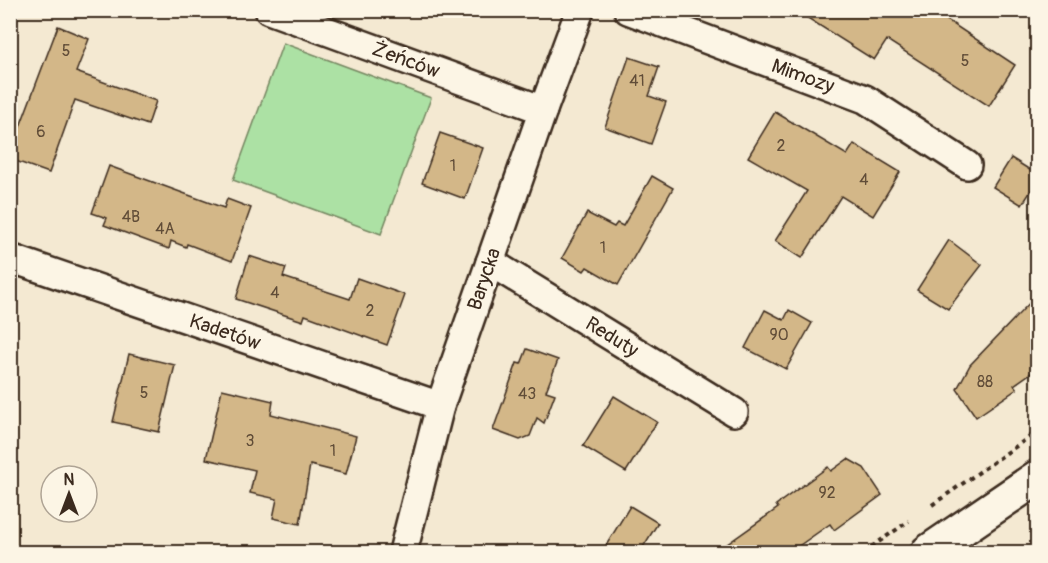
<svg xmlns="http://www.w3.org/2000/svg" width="1048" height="563" font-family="Pangolin,sans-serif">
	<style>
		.green { fill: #ace1a4; stroke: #748661; stroke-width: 1.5 }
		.building { fill: #d3b788; stroke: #3b2a1e; stroke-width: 1.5 }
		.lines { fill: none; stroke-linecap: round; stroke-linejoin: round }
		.street-casing { stroke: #3b2a1e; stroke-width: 32 }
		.secondary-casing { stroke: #3b2a1e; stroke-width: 38 }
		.path { stroke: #3b2a1e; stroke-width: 4; stroke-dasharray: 4.5 4.5; stroke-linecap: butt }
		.street { stroke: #fcf5e5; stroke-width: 27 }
		.secondary { stroke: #fcf5e5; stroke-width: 33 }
		.labels { text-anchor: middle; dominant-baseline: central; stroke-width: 6; stroke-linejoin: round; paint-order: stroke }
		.number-label { font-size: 16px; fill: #614d38 }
		.street-label { font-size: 20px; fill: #3b2a1e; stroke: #fcf5e5 }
	</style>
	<rect width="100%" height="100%" fill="#f4e9d2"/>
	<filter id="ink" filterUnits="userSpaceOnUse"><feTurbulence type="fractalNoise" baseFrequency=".0167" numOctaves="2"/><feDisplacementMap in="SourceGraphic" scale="12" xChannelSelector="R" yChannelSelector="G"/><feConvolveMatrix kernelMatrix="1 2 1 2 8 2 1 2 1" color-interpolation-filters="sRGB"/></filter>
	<g filter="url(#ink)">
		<path class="green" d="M283,43L431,98L381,234L233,180Z"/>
		<g class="building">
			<path d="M795,10H932L1015,65L989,106L887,40L874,60Z"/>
			<path d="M58,26L89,39L76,72L156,101L148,125L75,100L49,173L10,159V153Z"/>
			<path d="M629,57L659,67L649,96L666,102L651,144L605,127Z"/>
			<path d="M775,112L847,155L854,144L900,172L873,216L841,196L802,258L775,241L807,191L748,157Z"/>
			<path d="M440,133L483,148L465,199L422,183Z"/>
			<path d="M1011,158L1038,175V180L1022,205L993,187Z"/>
			<path d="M109,166L224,208L227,199L251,208L232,261L187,244L186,247L171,241L169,249L104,225L107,218L92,213Z"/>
			<path d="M652,176L673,188L618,285L587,267L584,271L562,258L587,213L614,227L617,223L623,226Z"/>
			<path d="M949,240L982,265L948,309L917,290Z"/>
			<path d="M249,256L286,268L283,277L350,299L357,278L405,295L387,345L305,315L303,321L236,299Z"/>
			<path d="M1038,294V368L1014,385L1017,389L976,417L957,389L970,365Z"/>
			<path d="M765,310L784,320L789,310L812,323L786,369L745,348Z"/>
			<path d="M527,349L558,360L546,391L555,394L544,423L537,418L530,436L520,440L493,430L517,363L521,364Z"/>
			<path d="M129,354L175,365L159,432L113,422Z"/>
			<path d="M222,389L273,401L271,414L356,436L346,474L310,465L300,524L273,518L277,499L250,493L255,470L206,459Z"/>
			<path d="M614,396L657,422L626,472L583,446Z"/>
			<path d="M848,459L864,468L882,495L834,530L830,524L790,552H716L778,508L776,505L828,467L831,471Z"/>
			<path d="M630,506L658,523L640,552H602Z"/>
		</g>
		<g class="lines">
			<g class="street-casing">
				<g id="street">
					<path d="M269,10L543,110"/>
					<path d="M628,10L865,99L967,165"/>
					<path d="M10,258L440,406"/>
					<path d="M490,262L734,412"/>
					<path d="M403,552L440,406L543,110L580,10"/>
				</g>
			</g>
			<g class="secondary-casing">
				<path id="secondary" d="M928,552L1038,477"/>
			</g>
			<g class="path">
				<path d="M932,505L1038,431"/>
				<path d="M864,552L909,521"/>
			</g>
			<use href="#street" class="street"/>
			<use href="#secondary" class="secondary"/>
		</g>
	</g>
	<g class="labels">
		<g class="number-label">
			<text x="66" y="51">5</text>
			<text x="965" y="61">5</text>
			<text x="637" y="81">41</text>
			<text x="41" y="132">6</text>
			<text x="781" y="146">2</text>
			<text x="453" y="166">1</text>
			<text x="864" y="180">4</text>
			<text x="131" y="217">4B</text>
			<text x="165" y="229">4A</text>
			<text x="603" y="248">1</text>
			<text x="275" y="293">4</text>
			<text x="370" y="311">2</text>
			<text x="779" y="335">90</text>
			<text x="985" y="382">88</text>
			<text x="144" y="393">5</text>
			<text x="527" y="394">43</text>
			<text x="250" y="441">3</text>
			<text x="333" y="451">1</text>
			<text x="827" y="493">92</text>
		</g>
		<g class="street-label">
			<text transform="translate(406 60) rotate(20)">Żeńców</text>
			<text transform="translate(803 76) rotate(20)">Mimozy</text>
			<text transform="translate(484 279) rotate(-71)">Barycka</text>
			<text transform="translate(225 332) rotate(19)">Kadetów</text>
			<text transform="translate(612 337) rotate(32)">Reduty</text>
		</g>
	</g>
	<rect width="1048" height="563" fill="none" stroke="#fcf5e5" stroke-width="36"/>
	<rect x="18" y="18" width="1012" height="527" fill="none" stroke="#3b2a1e" stroke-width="2" filter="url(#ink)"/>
	<g transform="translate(69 494)"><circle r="28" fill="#fcf5e5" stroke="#afa495" stroke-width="1.5"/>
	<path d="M0-4.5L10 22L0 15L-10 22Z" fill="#3b2a1e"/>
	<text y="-9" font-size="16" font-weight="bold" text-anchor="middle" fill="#3b2a1e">N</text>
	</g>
</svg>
